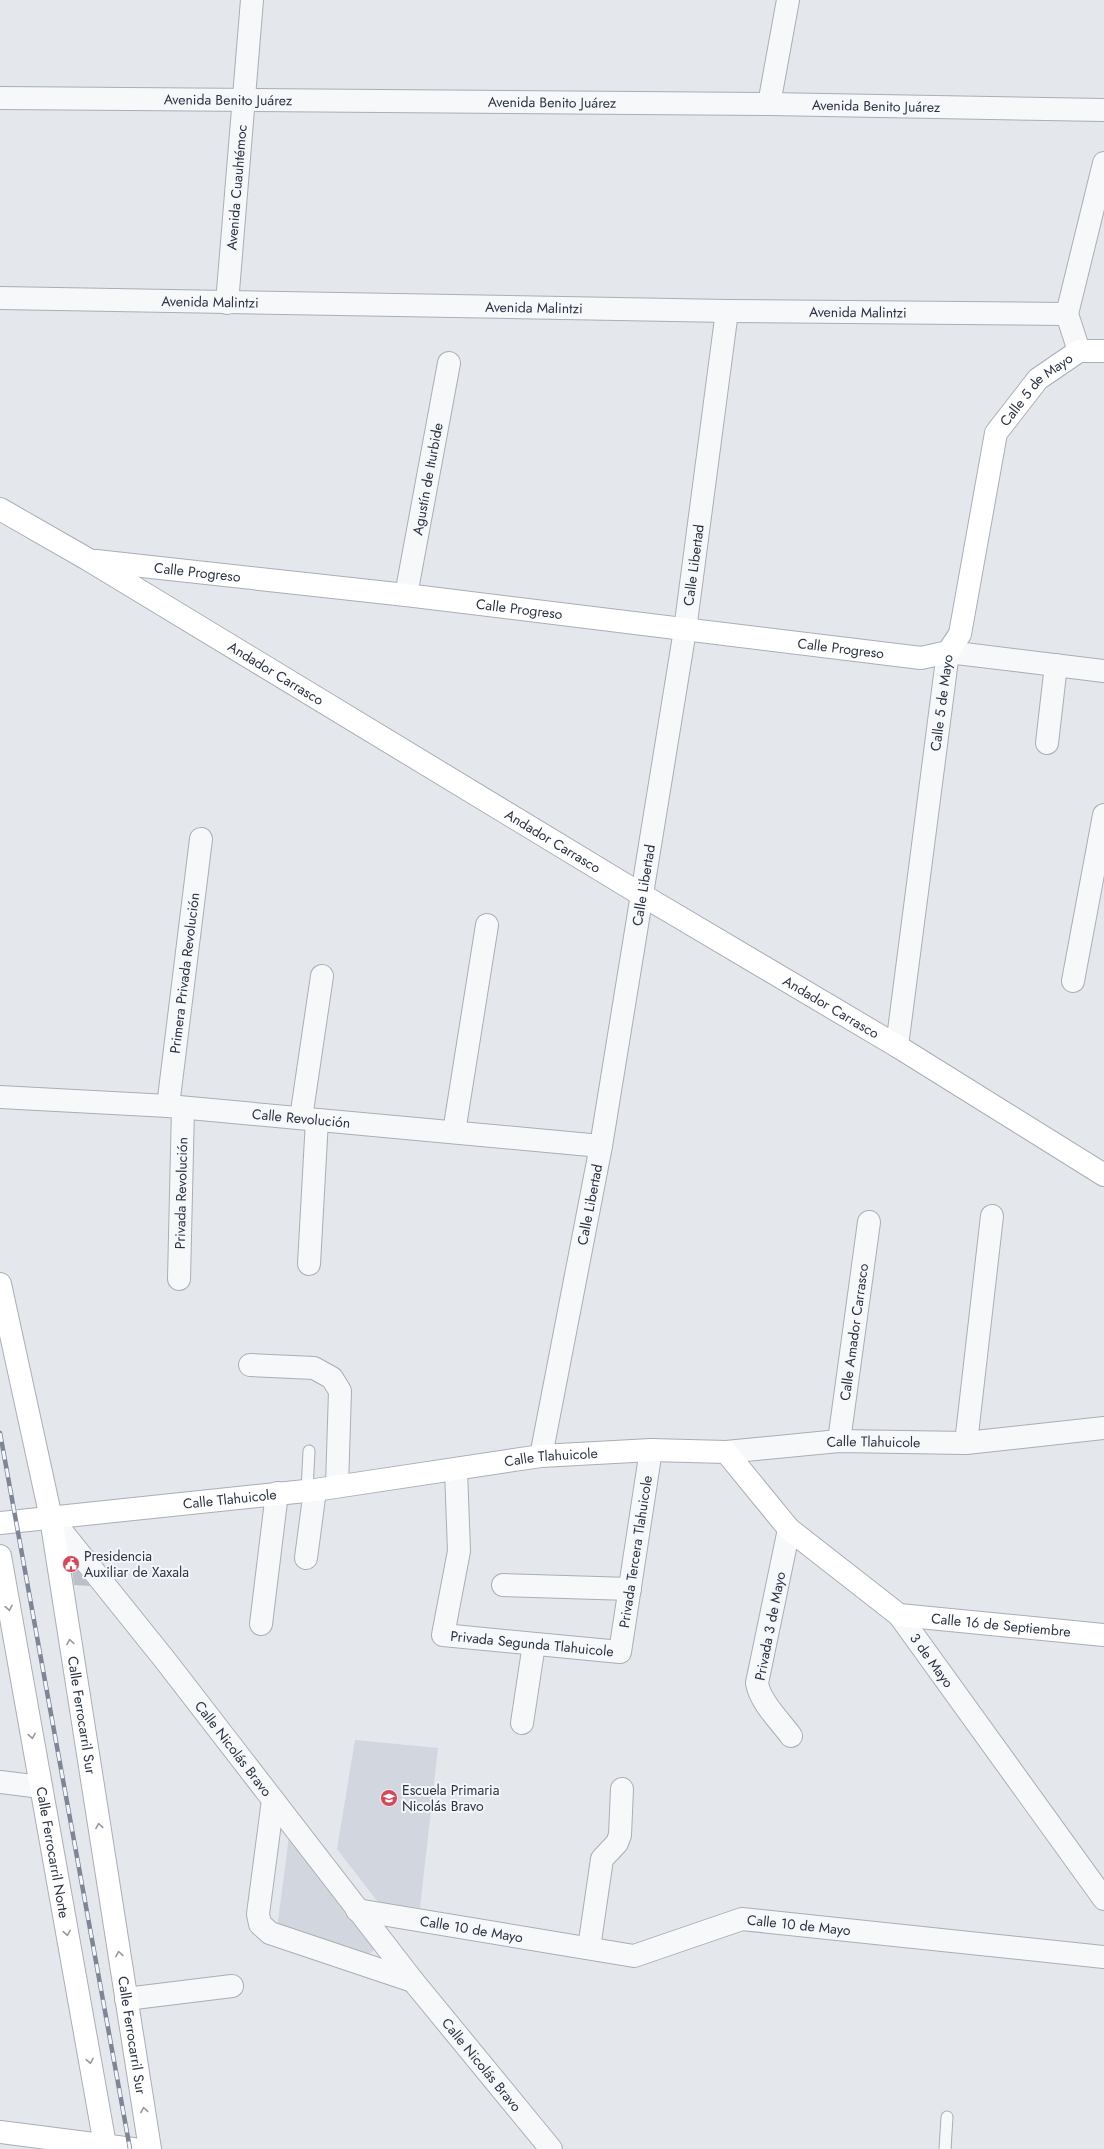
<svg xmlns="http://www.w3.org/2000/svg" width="1104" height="2149" font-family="Jost,sans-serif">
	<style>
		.built { fill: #d2d6de }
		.building { fill: #bbc0ca }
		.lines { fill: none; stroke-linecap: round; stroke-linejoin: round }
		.lane-casing { stroke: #a9aeb7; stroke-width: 13 }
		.street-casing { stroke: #a9aeb7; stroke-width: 24 }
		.secondary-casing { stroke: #a9aeb7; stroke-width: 24 }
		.lane { stroke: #f7f8fa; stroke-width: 11 }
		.street { stroke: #f7f8fa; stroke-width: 22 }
		.secondary { stroke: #fff; stroke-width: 22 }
		.rail-casing { stroke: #7d8696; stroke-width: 4.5 }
		.rail { stroke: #f4f6f9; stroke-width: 3; stroke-dasharray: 9; stroke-linecap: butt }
		.oneway { stroke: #959aa2 }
		.labels { text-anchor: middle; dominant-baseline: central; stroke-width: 4; stroke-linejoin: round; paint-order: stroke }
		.street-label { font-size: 14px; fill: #2b3445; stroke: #f4f6f9 }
		.poi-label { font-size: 14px; fill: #2b3445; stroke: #f4f6f9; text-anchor: start }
	</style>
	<rect width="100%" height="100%" fill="#e4e7ec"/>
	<g class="built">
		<path d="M355,1740L438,1748L420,1908L378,1902L337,1849Z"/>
		<path d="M289,1836L383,1943L362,1960L277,1929Z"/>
	</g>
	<path class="building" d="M71,1562L90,1586L74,1585Z"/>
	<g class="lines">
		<g class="lane-casing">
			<g id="lane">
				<path d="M307,1490L309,1451"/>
				<path d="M945,2149L947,2117"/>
			</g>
		</g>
		<g class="street-casing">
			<g id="street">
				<path id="s1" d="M0,98L769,104L1104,110"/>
				<path d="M769,104L788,0"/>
				<path id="s2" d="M0,298L727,311L1067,314"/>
				<path id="s3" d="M227,303L252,0"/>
				<path d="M1079,351L1067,314L1104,163"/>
				<path id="s4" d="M406,595L449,363"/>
				<path d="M1047,743L1056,665"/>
				<path d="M1073,981L1104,815"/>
				<path id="s5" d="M897,1046L948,652L1104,671"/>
				<path id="s6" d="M0,1097L168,1106L601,1146"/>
				<path id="s7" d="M168,1106L201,839"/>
				<path d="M301,1118L322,976"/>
				<path d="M454,1132L487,925"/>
				<path d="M309,1264L317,1120"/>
				<path id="s8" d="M179,1279L183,1108"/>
				<path d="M250,1365L314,1368L332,1378L340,1391L337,1486"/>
				<path id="s9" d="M839,1441L869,1222"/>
				<path d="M966,1443L992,1216"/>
				<path id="s10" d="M726,1452L839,1441L966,1443L1104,1428"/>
				<path id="s11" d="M541,1456L601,1146L685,630L727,311"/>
				<path id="s12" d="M456,1470L459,1551L443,1635L620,1652L651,1450"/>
				<path id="s13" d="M51,1518L165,1660L413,1981L551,2149"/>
				<path d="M789,1529L757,1683C760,1702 780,1721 791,1736"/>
				<path d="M306,1558L315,1490"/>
				<path d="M503,1585L630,1589"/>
				<path id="s14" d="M899,1615L1104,1899"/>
				<path d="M261,1624L277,1493"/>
				<path d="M522,1723L534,1644"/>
				<path d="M0,1782L41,1787"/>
				<path d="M273,1800L258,1914L260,1924L270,1933L413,1981"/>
				<path id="s15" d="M357,1910L634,1956L742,1919L1104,1957"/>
				<path d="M589,1948L602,1859L617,1843L620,1835L622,1789"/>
				<path d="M126,1999L232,1986"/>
			</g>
		</g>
		<g class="secondary-casing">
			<g id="secondary">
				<path id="s16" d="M0,509L89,560L642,895L897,1046L1104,1175"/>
				<path id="s17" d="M96,561L406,595L921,658L948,652L960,634L996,433L1038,379L1079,351H1104"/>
				<path id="s18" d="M0,1284L51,1518L150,2149"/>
				<path id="s19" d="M0,1523L315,1490L541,1456L651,1450L726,1452L789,1529L899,1615L1104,1635"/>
				<path id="s20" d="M0,1556L105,2145"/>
				<path d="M0,2132L133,2149"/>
			</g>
		</g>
		<use href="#lane" class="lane"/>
		<use href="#street" class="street"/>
		<use href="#secondary" class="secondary"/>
		<g class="rail-casing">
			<path id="rail" d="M0,1433L130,2149"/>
		</g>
		<use href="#rail" class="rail"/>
	</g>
	<defs><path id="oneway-chevron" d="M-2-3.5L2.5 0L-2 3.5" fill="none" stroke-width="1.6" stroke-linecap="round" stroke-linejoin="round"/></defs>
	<g class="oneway">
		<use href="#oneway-chevron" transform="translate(9 1608) rotate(80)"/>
		<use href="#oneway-chevron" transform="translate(70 1642) rotate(-99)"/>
		<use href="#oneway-chevron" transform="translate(32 1736) rotate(80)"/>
		<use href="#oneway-chevron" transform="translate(99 1826) rotate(-99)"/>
		<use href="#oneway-chevron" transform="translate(67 1933) rotate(80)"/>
		<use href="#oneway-chevron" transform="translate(119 1954) rotate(-99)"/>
		<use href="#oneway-chevron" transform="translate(90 2061) rotate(80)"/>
		<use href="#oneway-chevron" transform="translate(144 2110) rotate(-99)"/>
	</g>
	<defs>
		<g id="civic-disc" transform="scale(0.9)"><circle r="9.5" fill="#d1495b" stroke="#f4f6f9"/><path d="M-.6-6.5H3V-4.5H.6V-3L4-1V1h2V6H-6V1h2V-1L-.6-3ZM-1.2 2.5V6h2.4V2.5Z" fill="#fff"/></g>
		<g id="school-disc" transform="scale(0.9)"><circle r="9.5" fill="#d1495b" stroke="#f4f6f9"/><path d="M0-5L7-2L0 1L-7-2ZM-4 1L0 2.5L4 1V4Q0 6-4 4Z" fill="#fff"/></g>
	</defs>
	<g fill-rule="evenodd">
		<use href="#civic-disc" x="71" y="1564"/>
		<use href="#school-disc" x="389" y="1798"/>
	</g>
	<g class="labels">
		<g class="street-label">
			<text stroke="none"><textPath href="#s1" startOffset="228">Avenida Benito Juárez</textPath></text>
			<text stroke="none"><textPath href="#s1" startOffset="552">Avenida Benito Juárez</textPath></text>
			<text stroke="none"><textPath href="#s1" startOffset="876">Avenida Benito Juárez</textPath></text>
			<text stroke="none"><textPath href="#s3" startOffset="116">Avenida Cuauhtémoc</textPath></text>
			<text stroke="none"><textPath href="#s2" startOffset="210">Avenida Malintzi</textPath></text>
			<text stroke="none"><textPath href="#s2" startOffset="534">Avenida Malintzi</textPath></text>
			<text stroke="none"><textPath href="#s2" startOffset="858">Avenida Malintzi</textPath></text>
			<text stroke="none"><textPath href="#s17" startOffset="1144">Calle 5 de Mayo</textPath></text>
			<text stroke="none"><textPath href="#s4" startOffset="118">Agustín de Iturbide</textPath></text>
			<text stroke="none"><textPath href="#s11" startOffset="904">Calle Libertad</textPath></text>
			<text stroke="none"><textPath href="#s17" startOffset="102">Calle Progreso</textPath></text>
			<text stroke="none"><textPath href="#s17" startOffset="426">Calle Progreso</textPath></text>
			<text stroke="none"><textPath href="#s17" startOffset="750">Calle Progreso</textPath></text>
			<text stroke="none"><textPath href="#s16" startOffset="321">Andador Carrasco</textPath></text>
			<text stroke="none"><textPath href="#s5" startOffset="346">Calle 5 de Mayo</textPath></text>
			<text stroke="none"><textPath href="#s16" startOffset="645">Andador Carrasco</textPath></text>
			<text stroke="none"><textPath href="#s11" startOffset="580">Calle Libertad</textPath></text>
			<text stroke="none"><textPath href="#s7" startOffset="134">Primera Privada Revolución</textPath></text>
			<text stroke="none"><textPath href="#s16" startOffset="969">Andador Carrasco</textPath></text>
			<text stroke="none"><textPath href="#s6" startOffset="302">Calle Revolución</textPath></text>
			<text stroke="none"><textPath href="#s8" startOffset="86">Privada Revolución</textPath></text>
			<text stroke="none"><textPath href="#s11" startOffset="256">Calle Libertad</textPath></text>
			<text stroke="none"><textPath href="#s9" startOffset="110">Calle Amador Carrasco</textPath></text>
			<text stroke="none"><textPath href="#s10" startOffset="148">Calle Tlahuicole</textPath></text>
			<text stroke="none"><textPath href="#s19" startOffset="555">Calle Tlahuicole</textPath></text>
			<text stroke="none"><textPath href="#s19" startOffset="231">Calle Tlahuicole</textPath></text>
			<text stroke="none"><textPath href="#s12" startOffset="446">Privada Tercera Tlahuicole</textPath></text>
			<text stroke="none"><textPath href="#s19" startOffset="1072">Calle 16 de Septiembre</textPath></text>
			<text transform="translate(770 1626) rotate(-79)">Privada 3 de Mayo</text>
			<text stroke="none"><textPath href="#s12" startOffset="256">Privada Segunda Tlahuicole</textPath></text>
			<text stroke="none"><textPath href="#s14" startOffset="56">3 de Mayo</textPath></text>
			<text stroke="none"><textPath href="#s18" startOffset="439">Calle Ferrocarril Sur</textPath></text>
			<text stroke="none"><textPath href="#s13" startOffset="294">Calle Nicolás Bravo</textPath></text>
			<text stroke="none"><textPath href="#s20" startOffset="301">Calle Ferrocarril Norte</textPath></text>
			<text stroke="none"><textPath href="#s15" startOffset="452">Calle 10 de Mayo</textPath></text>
			<text stroke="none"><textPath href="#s15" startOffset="116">Calle 10 de Mayo</textPath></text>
			<text stroke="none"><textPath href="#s18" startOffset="763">Calle Ferrocarril Sur</textPath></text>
			<text stroke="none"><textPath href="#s13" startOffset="696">Calle Nicolás Bravo</textPath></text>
		</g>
		<g class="poi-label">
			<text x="84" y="1556">Presidencia<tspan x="84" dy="16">Auxiliar de Xaxala</tspan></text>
			<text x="402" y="1790">Escuela Primaria<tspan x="402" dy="16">Nicolás Bravo</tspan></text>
		</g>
	</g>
</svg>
